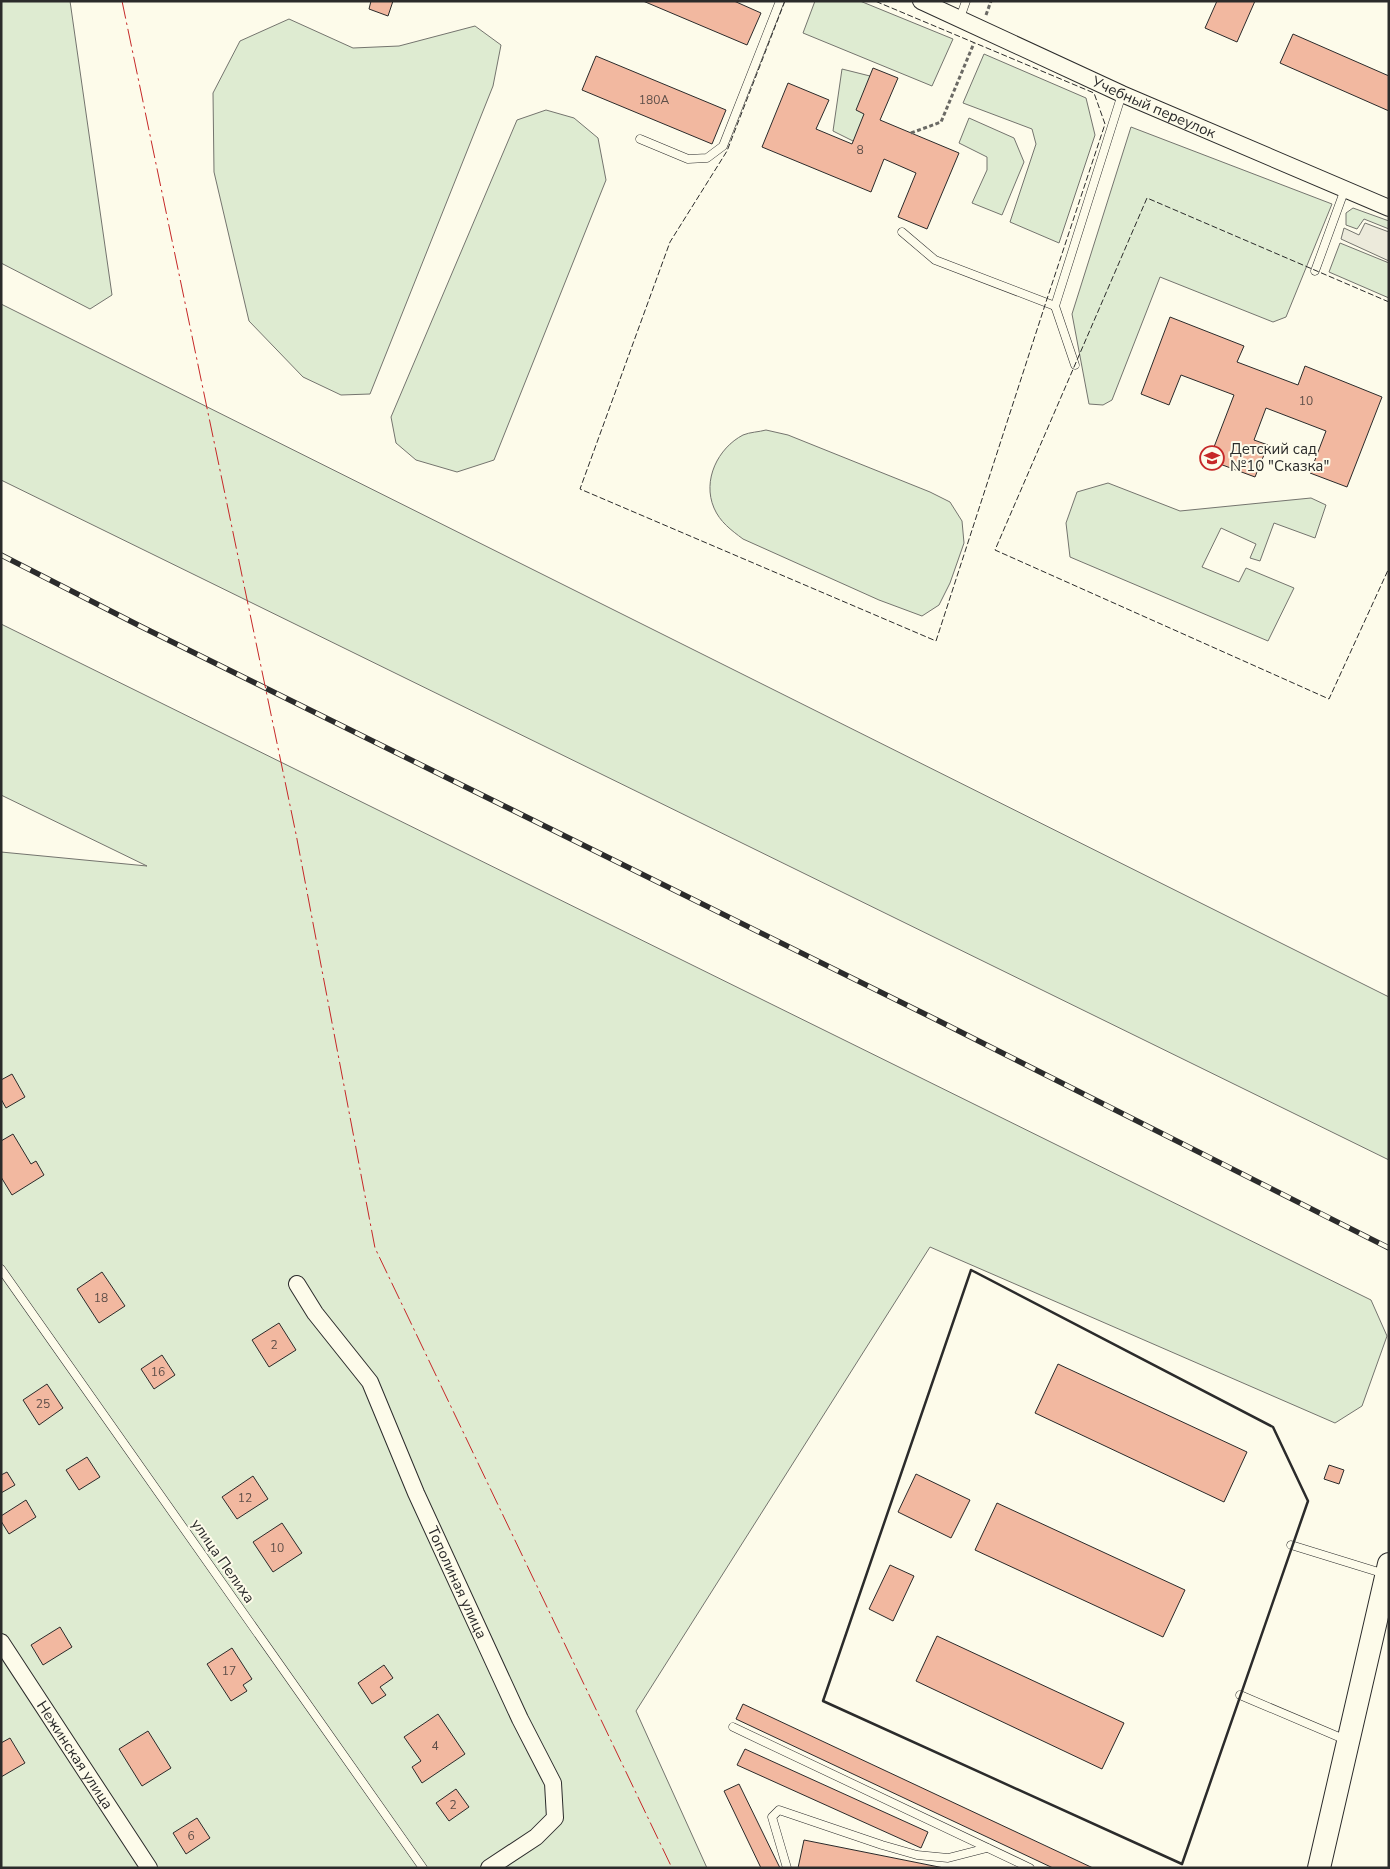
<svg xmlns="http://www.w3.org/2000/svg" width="1390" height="1869" font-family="'Nunito Sans',sans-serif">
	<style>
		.green { fill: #deebd1; stroke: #74746e }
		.parking { fill: #eceadb; stroke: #74746e }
		.building { fill: #f2b8a0; stroke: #2b2b2b }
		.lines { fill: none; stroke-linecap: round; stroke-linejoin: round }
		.lane-casing { stroke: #2b2b2b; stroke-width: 9 }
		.street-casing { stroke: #2b2b2b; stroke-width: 18 }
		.secondary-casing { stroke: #2b2b2b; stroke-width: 24 }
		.path { stroke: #6a6964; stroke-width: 3; stroke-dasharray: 4 2.5; stroke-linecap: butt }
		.lane { stroke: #fdfbea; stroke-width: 8 }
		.street { stroke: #fdfbea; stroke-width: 16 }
		.secondary { stroke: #fdfbea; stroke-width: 22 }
		.rail-casing { stroke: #2b2b2b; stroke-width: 5.5 }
		.rail { stroke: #fdfbea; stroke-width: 4; stroke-dasharray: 11; stroke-linecap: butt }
		.fence { stroke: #2b2b2b; stroke-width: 1; stroke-dasharray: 6 2.5; stroke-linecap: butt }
		.wall { stroke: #2b2b2b; stroke-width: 2.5 }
		.power { stroke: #c62828; stroke-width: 1; stroke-dasharray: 18 4 2.5 4; stroke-linecap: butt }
		.labels { text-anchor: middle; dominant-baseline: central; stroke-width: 4; stroke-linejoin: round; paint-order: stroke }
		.number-label { font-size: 12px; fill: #5d4e48 }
		.street-label { font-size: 15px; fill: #2b2b2b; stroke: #fdfbea }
		.poi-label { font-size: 15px; fill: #2b2b2b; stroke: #fdfbea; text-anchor: start }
	</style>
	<rect width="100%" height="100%" fill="#fdfbea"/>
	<g class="green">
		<path d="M1,1H70L112,295L90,309L1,263Z"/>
		<path d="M815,1H860L953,39L932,86L803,33Z"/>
		<path d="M289,19L353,48L399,46L475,26L501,45L493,86L370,394L341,395L303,377L249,321L214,172L213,93L240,41Z"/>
		<path d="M984,54L1086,98L1095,135L1059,243L1010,222L1036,144L1032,129L963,103Z"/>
		<path d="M842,69L882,79L861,145L833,131Z"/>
		<path d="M546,110L574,118L598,138L606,180L494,460L457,472L416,460L396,443L391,417L517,120Z"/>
		<path d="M969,118L1014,138L1024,162L1002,215L972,203L987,170V157L959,143Z"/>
		<path d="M1131,127L1332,204L1286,317L1273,322L1160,277L1112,400L1103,405L1089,404L1072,314Z"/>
		<path d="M1353,208L1389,221V229L1364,219L1357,229L1346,225V213Z"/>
		<path d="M1340,243L1389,263V298L1329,272Z"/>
		<path d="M1,304L1389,997V1160L1,480Z"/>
		<path d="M766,430L788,435L930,492L950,502L962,521L964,543L950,583L939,605L922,616L879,600L743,539C731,530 720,522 714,508C702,480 718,448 743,435C750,432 759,432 766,430Z"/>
		<path d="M1108,483L1180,511L1311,498L1326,505L1315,538L1274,523L1260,561L1250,558L1256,544L1221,528L1202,567L1239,582L1246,568L1294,588L1268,641L1070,557L1066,523L1077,492Z"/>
		<path d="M1,624L1371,1300L1387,1336L1362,1406L1335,1423L930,1247L636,1711L707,1868H1V852L147,866L1,795Z"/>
	</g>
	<path class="parking" d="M1365,223L1389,232V261L1341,239L1344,228L1359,235Z"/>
	<g class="building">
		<path d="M371,1H393L388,16L369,9Z"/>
		<path d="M643,1H734L761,13L747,45Z"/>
		<path d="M1217,1H1255L1237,42L1205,28Z"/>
		<path d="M1293,34L1389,76V111L1280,63Z"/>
		<path d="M596,56L726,110L712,144L582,90Z"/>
		<path d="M873,68L898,78L880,120L959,153L927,229L898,217L916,173L884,159L871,192L762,147L788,83L829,100L816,129L852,144L864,114L856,110Z"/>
		<path d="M1170,317L1244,346L1237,362L1298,385L1305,366L1382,397L1347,487L1310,473L1326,431L1266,408L1254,440L1268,445L1255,477L1209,460L1234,395L1181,375L1169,405L1141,394Z"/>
		<path d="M12,1074L25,1097L6,1108L1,1099V1080Z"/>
		<path d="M13,1134L31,1164L36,1161L44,1175L12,1195L1,1177V1141Z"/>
		<path d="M102,1272L125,1306L99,1323L77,1289Z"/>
		<path d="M279,1323L296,1350L269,1367L252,1340Z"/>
		<path d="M162,1355L175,1375L154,1389L141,1369Z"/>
		<path d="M1058,1364L1247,1452L1224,1502L1035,1413Z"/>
		<path d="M47,1384L63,1408L39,1425L23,1400Z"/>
		<path d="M87,1457L100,1477L79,1490L66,1470Z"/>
		<path d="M1329,1465L1344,1470L1339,1484L1324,1479Z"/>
		<path d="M7,1472L15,1485L1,1493V1475Z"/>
		<path d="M916,1474L970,1500L951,1538L898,1512Z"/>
		<path d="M253,1476L268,1499L237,1519L222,1497Z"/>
		<path d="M26,1500L36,1517L9,1534L1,1521V1516Z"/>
		<path d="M997,1503L1185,1590L1163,1637L975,1550Z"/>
		<path d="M282,1523L302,1553L273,1572L253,1542Z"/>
		<path d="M890,1565L914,1576L893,1621L869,1609Z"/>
		<path d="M60,1627L72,1647L43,1665L31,1645Z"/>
		<path d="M937,1636L1124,1723L1102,1769L916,1681Z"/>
		<path d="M232,1648L252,1679L243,1685L247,1691L231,1701L207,1664Z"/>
		<path d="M384,1665L393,1678L380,1687L386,1695L372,1704L358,1683Z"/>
		<path d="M743,1704L1093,1868H1053L736,1719Z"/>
		<path d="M438,1714L465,1754L422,1783L412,1767L421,1761L404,1737Z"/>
		<path d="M148,1731L171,1768L142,1786L119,1749Z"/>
		<path d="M10,1738L25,1763L1,1777V1743Z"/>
		<path d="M745,1749L928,1832L921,1848L737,1765Z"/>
		<path d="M739,1784L780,1868H761L724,1791Z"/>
		<path d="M456,1789L469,1807L449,1821L436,1803Z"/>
		<path d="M197,1818L210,1838L186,1854L173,1833Z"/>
		<path d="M804,1840L944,1868H798Z"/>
	</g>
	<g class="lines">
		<g class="lane-casing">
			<g id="lane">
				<path d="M960,18L966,1"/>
				<path d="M640,139L688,159L707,158L723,146L780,1"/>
				<path d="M902,232L935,260L1055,306L1122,94"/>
				<path d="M1315,271L1345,189"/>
				<path d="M1055,306L1075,365"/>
				<path d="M1,1269L423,1868"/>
				<path d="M1291,1545L1385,1574"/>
				<path d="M1240,1695L1346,1740"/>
				<path d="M733,1727L1030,1868"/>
				<path d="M787,1868L772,1817L779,1810L882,1845L917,1855L948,1858L987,1848"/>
			</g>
		</g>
		<g class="street-casing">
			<g id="street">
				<path id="s1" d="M921,1L1122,94L1389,208"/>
				<path id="s2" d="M297,1284L315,1313L370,1382L416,1493L520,1719L553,1783L555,1818L536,1837L489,1868"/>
				<path id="s3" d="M1,1642L149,1868"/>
			</g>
		</g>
		<g class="secondary-casing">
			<path id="secondary" d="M1319,1868L1389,1564"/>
		</g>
		<g class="path">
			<path d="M986,15L991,1"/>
			<path d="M911,133L941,122L974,43"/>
		</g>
		<use href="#lane" class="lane"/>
		<use href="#street" class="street"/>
		<use href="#secondary" class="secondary"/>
		<g class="rail-casing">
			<path id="rail" d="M1,555L140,626L937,1020L1389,1248"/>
		</g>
		<use href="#rail" class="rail"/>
		<g class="fence">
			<path d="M785,1L727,151L670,242L580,489L936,641L1046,302L1105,124L1094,93L875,1"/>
			<path d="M1389,302L1147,198L995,550L1329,699L1389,568"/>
		</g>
		<path class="wall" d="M971,1270L1273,1427L1308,1501L1182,1864L823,1701Z"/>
		<path class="power" d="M122,1L296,834L375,1248L672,1868"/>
	</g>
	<defs>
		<g id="school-ring" transform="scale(1.25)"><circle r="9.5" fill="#fdfbea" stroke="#c62828" stroke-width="1.5"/><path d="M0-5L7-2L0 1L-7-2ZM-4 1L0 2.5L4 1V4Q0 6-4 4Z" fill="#c62828"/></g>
	</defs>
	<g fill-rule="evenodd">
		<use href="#school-ring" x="1212" y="458"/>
	</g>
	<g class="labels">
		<g class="number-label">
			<text x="654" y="100">180А</text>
			<text x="860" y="150">8</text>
			<text x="1306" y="401">10</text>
			<text x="101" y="1298">18</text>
			<text x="274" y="1345">2</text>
			<text x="158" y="1372">16</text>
			<text x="43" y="1404">25</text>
			<text x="245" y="1498">12</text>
			<text x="277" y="1548">10</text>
			<text x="229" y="1671">17</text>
			<text x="435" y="1746">4</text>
			<text x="453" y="1805">2</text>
			<text x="191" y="1836">6</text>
		</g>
		<g class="street-label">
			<text stroke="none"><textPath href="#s1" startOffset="256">Учебный переулок</textPath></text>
			<text transform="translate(223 1561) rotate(55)">улица Пелиха</text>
			<text stroke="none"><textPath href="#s2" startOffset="341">Тополиная улица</textPath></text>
			<text stroke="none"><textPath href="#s3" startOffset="135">Нежинская улица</textPath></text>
		</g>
		<g class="poi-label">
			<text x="1230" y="449">Детский сад<tspan x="1230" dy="17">№10 "Сказка"</tspan></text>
		</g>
	</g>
	<rect width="1390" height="1869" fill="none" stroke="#2b2b2b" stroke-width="5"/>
</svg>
